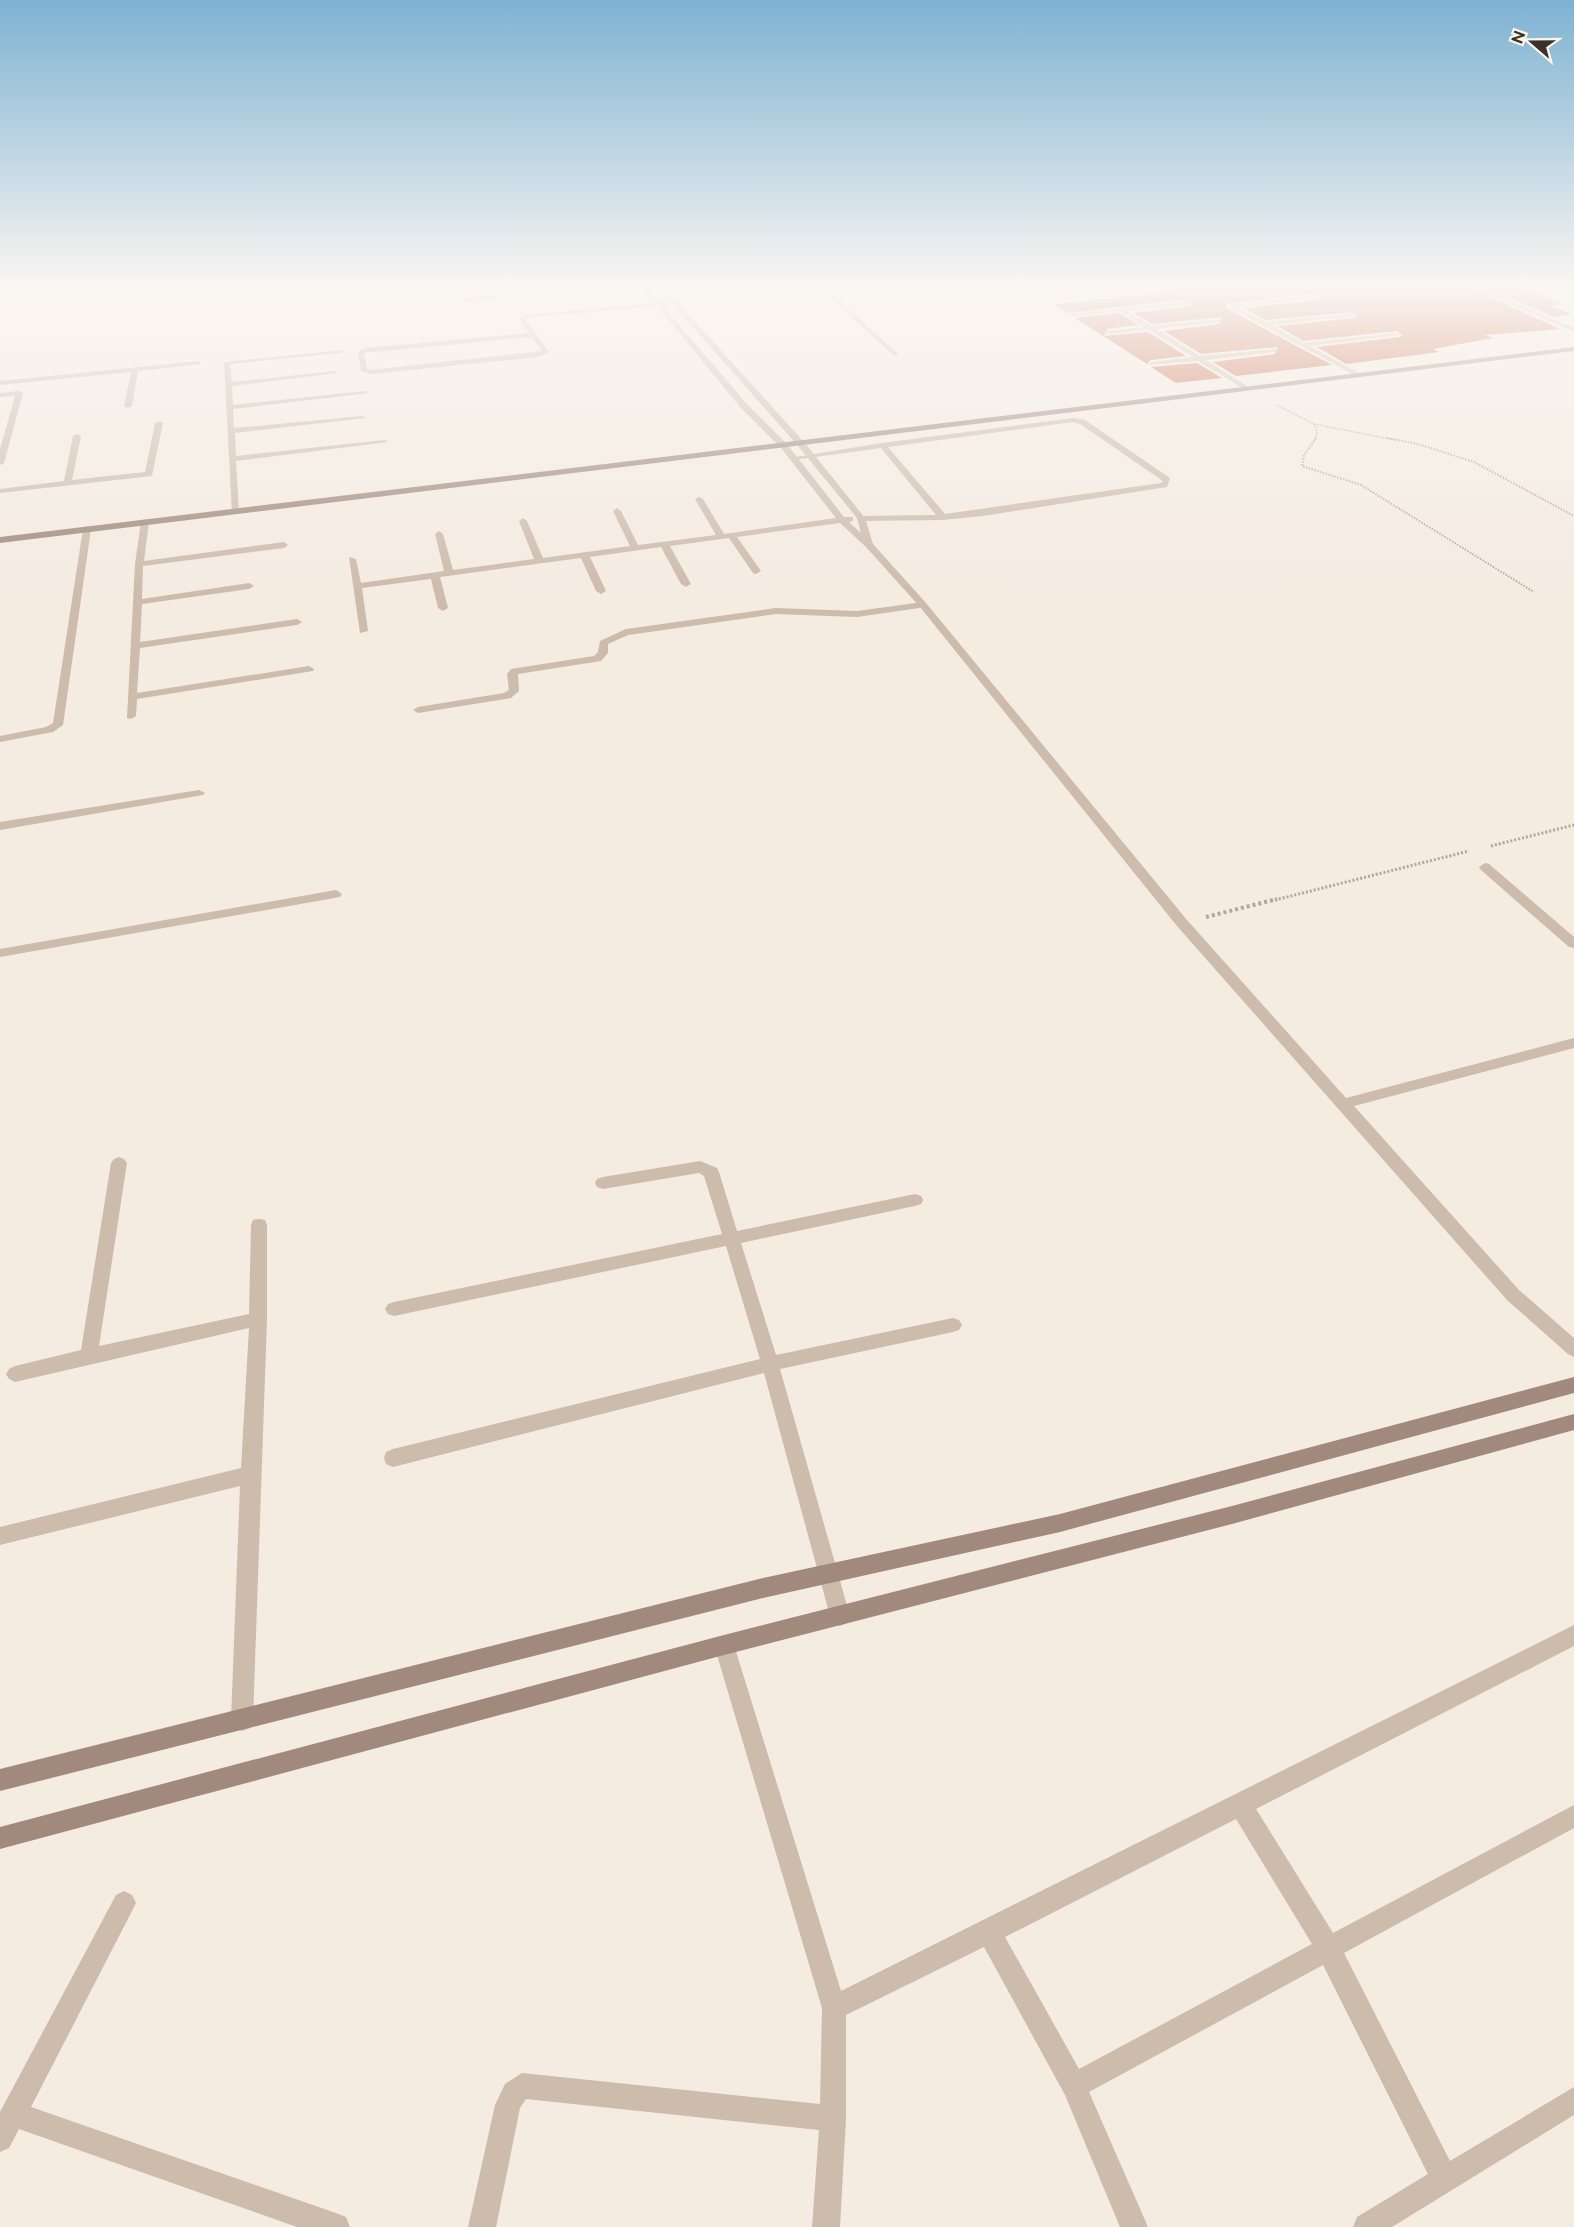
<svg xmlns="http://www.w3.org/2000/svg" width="1574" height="2227" font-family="Raleway,sans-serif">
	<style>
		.building { fill: #c8694b }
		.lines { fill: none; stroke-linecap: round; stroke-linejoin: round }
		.path-far3 { stroke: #b9a596; stroke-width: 1.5; stroke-dasharray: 1.5 1.5; stroke-linecap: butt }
		.path-far2 { stroke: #b9a596; stroke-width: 2; stroke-dasharray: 1.5 1.5; stroke-linecap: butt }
		.path-far1 { stroke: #b9a596; stroke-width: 3; stroke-dasharray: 2 2; stroke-linecap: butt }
		.path { stroke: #b9a596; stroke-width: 4; stroke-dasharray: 3 3; stroke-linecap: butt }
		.lane { fill: #cdbbac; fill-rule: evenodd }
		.street { fill: #cdbbac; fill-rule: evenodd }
		.secondary { fill: #a18a7d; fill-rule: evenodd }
		.highway { fill: #5c4a42; fill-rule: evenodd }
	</style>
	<rect width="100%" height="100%" fill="#f4ebe1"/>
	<g class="building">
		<path d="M1228,283H1460L1560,329L1485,335L1493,338L1433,349L1439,352L1346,364L1317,347L1400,337L1402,335L1397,331L1303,341L1278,326L1355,318L1357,316L1352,312L1265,320L1244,308L1316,300L1318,297L1314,293L1227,304L1226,308L1332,365L1236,376L1213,362L1275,354L1278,347L1201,354L1164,331L1219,324L1222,317L1152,324L1134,313L1190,306L1192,303L1188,299L1068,313L1054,304L1174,292L1170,289Z"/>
		<path d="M1475,283H1509L1565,304L1549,306L1572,314L1554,317Z"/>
		<path d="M1119,313L1138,325L1107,329L1104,336L1148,332L1186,356L1151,360L1147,364L1075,318Z"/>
		<path d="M1197,363L1222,378L1176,383L1151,367Z"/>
	</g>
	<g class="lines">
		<g class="path-far3">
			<path d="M1277,405L1314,424L1395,440"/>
			<path d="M1314,424L1317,431L1315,440"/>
		</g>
		<g class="path-far2">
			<path d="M1316,438L1304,455L1302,466L1361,485L1534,592"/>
			<path d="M1387,438L1418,444L1474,462L1574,516"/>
		</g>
		<g class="path-far1">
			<path d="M1491,846L1574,825"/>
			<path d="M1271,901L1469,851"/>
		</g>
		<path class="path" d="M1206,917L1277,899"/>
		<g class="lane">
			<path d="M815,283H821L898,354V356H894Z"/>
			<path d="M1073,418L1085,420L1170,478L1167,487L983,516L943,520L861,521L858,520V516L936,515L881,448L793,460L789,458L882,443ZM1073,422L1080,424L1163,481L1161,483L945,514L888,447Z"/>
			<path d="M923,602L926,603V607L857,617L776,614L628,635L608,644V653L601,661L518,674L519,691L511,698L418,713L413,710L418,707L504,693L509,690L507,674L511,669L594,656L598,652L600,641L626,629L776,608L857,611Z"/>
			<path d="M199,790L205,793L203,795L0,830V822Z"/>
		</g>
		<g class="street">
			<path d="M637,283L654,285V287L647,288L660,303H666V305L663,306L747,404L787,444L844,517H853V521L849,522L861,533L857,518L798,446L654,283H660L804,442L865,518L873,544L926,603L1187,920L1346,1098L1574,1038V1048L1354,1106L1519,1290L1574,1338V1357L1568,1354L1507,1300L1177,926L920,607L866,547L840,523L737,537L761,571L756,574L753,573L729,538L670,546L691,584L686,587L681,584L661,547L590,557L606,591L601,594L596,591L581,558L440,577L448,608L443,611L438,608L431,579L362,588L368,631L360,633L349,557L356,559L361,583L444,571L435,534L439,531L443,534L453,570L534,559L519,521L523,518L527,521L543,558L630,546L613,511L617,508L621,511L638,545L716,535L695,499L699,497L703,499L724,534L836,518L781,448L741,408L657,306L527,318L525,319L549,352L539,357L370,374L361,371L358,352L365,348L529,333L519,319L523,315L654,303L641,289L466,301L464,298L639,285ZM532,337L542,351L370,370L367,369L364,353Z"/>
			<path d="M1462,283H1470L1574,328V332Z"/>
			<path d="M1314,295L1316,298L1237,307L1265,322L1352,314L1355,316L1271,325L1303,343L1397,333L1400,335L1310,346L1360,374L1358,377L1227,306Z"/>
			<path d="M1188,301L1190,304L1127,311L1151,326L1221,319L1219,322L1157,329L1200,356L1277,349L1275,352L1206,360L1250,388V390H1246L1198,361L1149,365L1151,362L1193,357L1149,330L1105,334L1107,331L1144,327L1120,311L1073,316L1070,314Z"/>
			<path d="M343,350L341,353L230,364L232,382L335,371L338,373L232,386L233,405L365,391L369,393L233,409L234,428L362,416L366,418L235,433L236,456L384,440L388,442L236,461L239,512L232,514L224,362Z"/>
			<path d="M199,361L201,364L138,371L132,406L128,408L124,406L131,372L0,385V381Z"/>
			<path d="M19,391L23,393L4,463L0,465V449L15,396L0,397V393Z"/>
			<path d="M159,421L163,423L152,476L0,493V489L64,481L73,436L77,434L81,436L72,480L145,472L155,423Z"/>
			<path d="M145,519L149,522L144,561L284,542L288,545L284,548L143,566L142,599L249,583L254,586L249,589L142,604L140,642L297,619L302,622L297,625L140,648L137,693L309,666L314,669L313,671L137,699L136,716L131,719L127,718L135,564L141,522Z"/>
			<path d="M87,526L91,529L63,725L53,732L0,742V736L46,727L53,723L83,529Z"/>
			<path d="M1485,863L1489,864L1574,937V948L1569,947L1481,870L1479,867Z"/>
			<path d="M336,890L342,894L340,897L0,957V949Z"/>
			<path d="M119,1157L124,1159L127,1163L99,1346L249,1314L251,1225L253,1220L259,1219L265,1220L267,1225V1319L253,1720L250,1728L242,1731L234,1728L231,1720L240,1486L0,1545V1527L241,1468L249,1328L15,1382L9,1379L6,1374L9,1369L15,1366L81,1350L111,1163L114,1159Z"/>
			<path d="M700,1161L717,1168L719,1172L737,1231L915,1194L921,1196L923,1200L921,1204L915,1206L741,1243L776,1355L953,1318L959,1320L962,1325L959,1330L953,1332L780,1369L850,1616L847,1623L840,1626L833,1623L830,1616L764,1373L393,1467L386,1464L384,1458L386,1452L393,1449L760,1359L726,1246L394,1316L388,1314L385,1309L388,1304L394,1302L722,1234L704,1176L699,1173L603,1189L597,1187L595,1183L597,1179L603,1177Z"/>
			<path d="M1574,1625V1646L1256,1809L1333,1933L1574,1805V1828L1344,1953L1450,2161L1574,2087V2115L1392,2227H1353L1357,2217L1428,2174L1323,1965L1089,2092L1148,2227H1120L1065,2095L984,1947L846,2015V2118L840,2227H812L819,2130L526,2099L520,2108L496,2227H468L495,2105L505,2084L522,2073L820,2104L822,2008L714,1645L717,1638L724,1635L731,1638L734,1645L841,1991ZM1236,1819L1312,1944L1079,2069L1005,1937Z"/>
			<path d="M124,1891L132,1895L136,1903L132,1911L31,2107L336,2213L346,2217L350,2227H297L19,2129L9,2148L0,2152V2112L116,1895Z"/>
		</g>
		<g class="secondary">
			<path d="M1574,347V351L0,543V537Z"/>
			<path d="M1574,1377V1393L1060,1532L763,1598L0,1791V1769L763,1578L1060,1514Z"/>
			<path d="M1574,1414V1430L1232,1524L724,1655L0,1849V1827L724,1635L1232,1506Z"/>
		</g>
		<path class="highway" d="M25,283H53L0,289V285Z"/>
	</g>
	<linearGradient id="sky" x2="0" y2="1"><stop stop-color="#7eb2d2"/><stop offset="0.48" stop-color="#faf6f2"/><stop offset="1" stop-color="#faf6f2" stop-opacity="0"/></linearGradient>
	<rect width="1574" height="595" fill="url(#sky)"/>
	<g transform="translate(1532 42) rotate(290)" stroke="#fbf5ee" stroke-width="4.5" paint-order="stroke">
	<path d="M0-4.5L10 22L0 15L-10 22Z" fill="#3b302b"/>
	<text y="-9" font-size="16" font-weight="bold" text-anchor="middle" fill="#3b302b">N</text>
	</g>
</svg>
